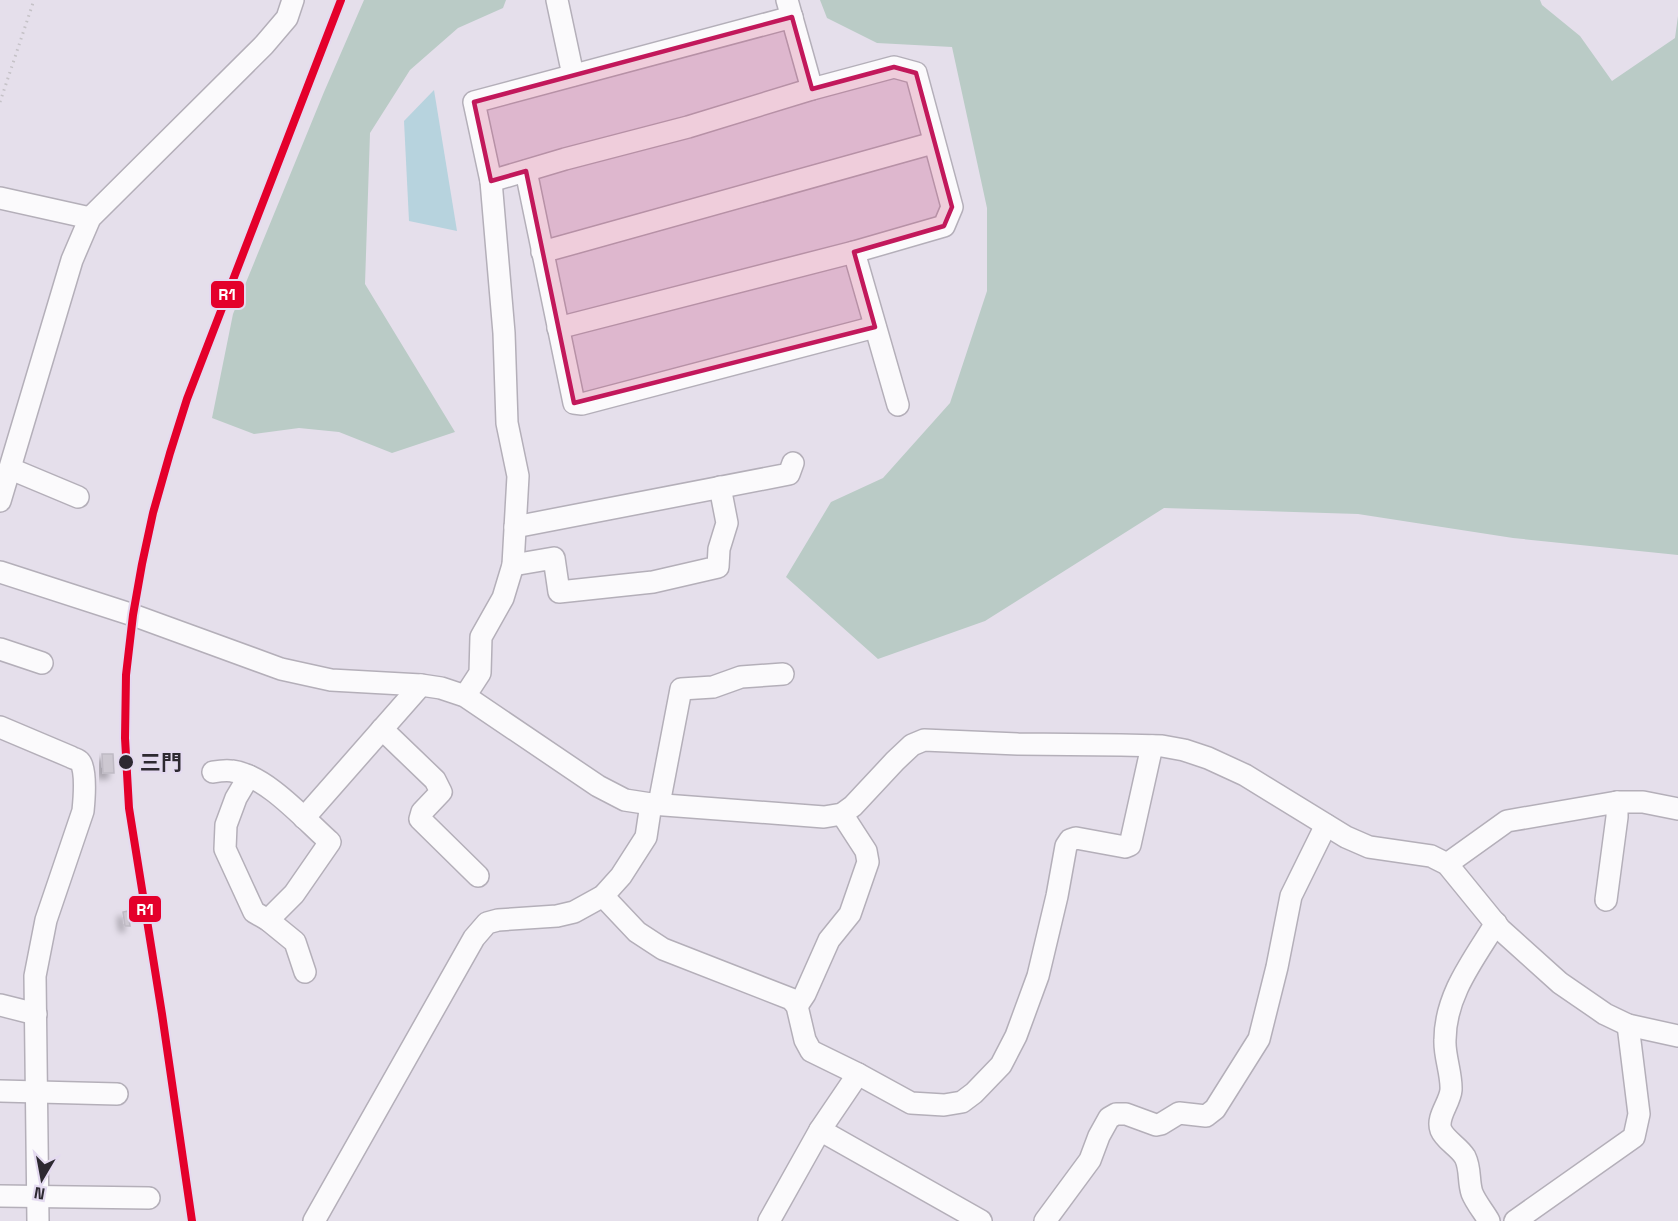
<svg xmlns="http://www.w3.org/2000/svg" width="1678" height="1221" font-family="'Space Grotesk','Noto Sans JP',sans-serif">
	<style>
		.forest { fill: #bacbc6 }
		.water { fill: #b7d3de }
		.building { fill: #cdc8d1; stroke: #bfbac4; stroke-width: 1.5; filter: url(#shadow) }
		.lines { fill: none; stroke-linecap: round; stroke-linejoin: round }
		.minor-casing { stroke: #b4afb9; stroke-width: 24 }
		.path { stroke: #c5c2c7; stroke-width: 3; stroke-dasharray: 1.5 4.5; stroke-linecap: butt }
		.minor { stroke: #fbfafc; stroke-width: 21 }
		.rail-1-casing { stroke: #e4daf0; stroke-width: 12 }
		.rail-1 { stroke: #e4002b; stroke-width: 8 }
		.marked { fill: #c2185b; fill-opacity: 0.2; stroke: #c2185b; stroke-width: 4.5; stroke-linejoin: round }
		.stop-dot { fill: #2d2931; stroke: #e4daf0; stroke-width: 2 }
		.labels { text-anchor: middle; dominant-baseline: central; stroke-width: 4.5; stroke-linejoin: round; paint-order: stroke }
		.stop-label { font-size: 21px; font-weight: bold; fill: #2d2931; stroke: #e4daf0; text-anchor: start }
		.line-badge { stroke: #e4daf0; stroke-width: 2 }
		.badge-label { font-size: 16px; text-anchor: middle; font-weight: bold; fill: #fff }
	</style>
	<defs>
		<filter id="shadow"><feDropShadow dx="-5.5" dy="5.5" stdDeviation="3" flood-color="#0004"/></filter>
	</defs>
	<rect width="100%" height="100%" fill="#e5dfeb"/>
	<g class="forest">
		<path d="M364,0H506L503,8L458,28L410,70L370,133L365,284L455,432L392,453L339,432L299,428L254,434L212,418L233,314L324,92Z"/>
		<path d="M820,0H1540L1542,5L1580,36L1612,81L1675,38L1678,16V555L1513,538L1358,514L1164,508L985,621L878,659L786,577L831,502L883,478L950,403L987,291V208L952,47L877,43L827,18Z"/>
	</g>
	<path class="water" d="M434,90L457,231L409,221L404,121Z"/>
	<g class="building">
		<path d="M102,754H113L114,773H103Z"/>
		<path d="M128,911L130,926H125L123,912Z"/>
	</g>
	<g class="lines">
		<g class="minor-casing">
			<g id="minor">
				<path d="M557,0L573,75"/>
				<path d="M787,0L812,89"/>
				<path d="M526,171L574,403L582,404L875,327"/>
				<path d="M491,181L565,159L688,127L812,89L894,67L916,73L952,207L944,226L854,252L558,328"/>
				<path d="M0,198L90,218"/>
				<path d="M542,252L933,143"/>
				<path d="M854,252L898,405"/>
				<path d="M11,469L78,497"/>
				<path d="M0,501L72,260L90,218L264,45L287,18L293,0"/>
				<path d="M515,527L789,474L793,463"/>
				<path d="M513,565L554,558L559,592L653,582L718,567L719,549L727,523L720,487"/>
				<path d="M0,572L133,615L281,669L331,680L421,685L441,688L465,696L598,786L625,800L651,804L824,817L842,814L853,806L895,761L912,745L924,740L1018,744L1121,745L1162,746L1184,750L1208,758L1245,775L1346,837L1369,847L1431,856L1447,864L1500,929L1560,983L1605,1014L1628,1025L1678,1036"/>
				<path d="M0,649L42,663"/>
				<path d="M465,696L480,673L481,637L503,598L513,565L518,476L507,423L504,333L491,181L474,102L792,17"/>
				<path d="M0,727L71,757C74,759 78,759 80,762C87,769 84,801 83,811L46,920L35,976L38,1221"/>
				<path d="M382,729L435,780L441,792L422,812L420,819L478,876"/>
				<path d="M213,772C219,771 226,770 232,771C266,775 305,820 330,842L294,894L268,920"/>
				<path d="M249,776L236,798L226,825L225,849L254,912L268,920L295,942L305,972"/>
				<path d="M659,804L681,689L713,687L741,677L783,674"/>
				<path d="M304,818L421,685"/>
				<path d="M1447,864L1507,821L1617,802H1643L1678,809"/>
				<path d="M603,896L637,932L663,949L791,999L797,1006L805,1040L811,1051L858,1074L911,1103L944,1105L962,1102L974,1093L1001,1065L1016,1036L1038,976L1057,896L1066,846L1070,840L1076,838L1125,847L1130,845L1152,746"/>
				<path d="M1606,900L1617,817V802"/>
				<path d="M0,1005L36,1014"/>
				<path d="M797,1006L805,994L829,940L850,914L868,862L866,851L842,814"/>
				<path d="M0,1091L117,1094"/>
				<path d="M820,1130L981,1221"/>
				<path d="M0,1196L149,1198"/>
				<path d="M314,1221L474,938L487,923L498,920L557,916L574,912L603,896L621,876L646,837L651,804"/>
				<path d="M769,1221L820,1130L858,1074"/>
				<path d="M1045,1221L1090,1160L1099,1136L1109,1118L1116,1114H1126L1156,1125L1161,1124L1179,1113L1206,1116L1215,1109L1259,1039L1277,967L1291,896L1326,825"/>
				<path d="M1489,1221C1484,1212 1476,1203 1472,1193C1468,1181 1471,1169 1465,1157C1459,1147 1445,1140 1441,1130C1436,1117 1450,1103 1451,1090C1452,1075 1444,1055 1445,1040C1445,995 1474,959 1496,923"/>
				<path d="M1515,1221L1634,1137L1639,1114L1628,1025"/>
			</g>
		</g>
		<path class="path" d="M0,102L34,0"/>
		<use href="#minor" class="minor"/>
		<g class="rail-1-casing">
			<path id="rail-1" d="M192,1221L162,1014L129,808L125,738L126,675L133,615L142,564L153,513L170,453L187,399L341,0"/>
		</g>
		<use href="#rail-1" class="rail-1"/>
	</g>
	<path class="marked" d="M792,17L812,89L894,67L916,73L952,207L944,226L854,252L875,327L574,403L526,171L491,181L474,102Z"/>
	<circle class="stop-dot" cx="126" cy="762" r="8"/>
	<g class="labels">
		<g class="stop-label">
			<text x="140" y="762">三門</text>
		</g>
	</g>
	<g class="line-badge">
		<rect x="210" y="280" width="35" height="29" rx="6" fill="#e4002b"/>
		<rect x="128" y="895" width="34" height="28" rx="6" fill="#e4002b"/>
	</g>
	<g class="badge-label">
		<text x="227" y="300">R1</text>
		<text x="145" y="915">R1</text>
	</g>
	<g transform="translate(42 1179) rotate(190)" stroke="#e4daf0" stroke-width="4.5" paint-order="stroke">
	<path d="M0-4.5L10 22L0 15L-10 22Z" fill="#2d2931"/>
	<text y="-9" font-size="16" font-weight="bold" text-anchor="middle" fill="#2d2931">N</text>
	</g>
</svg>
